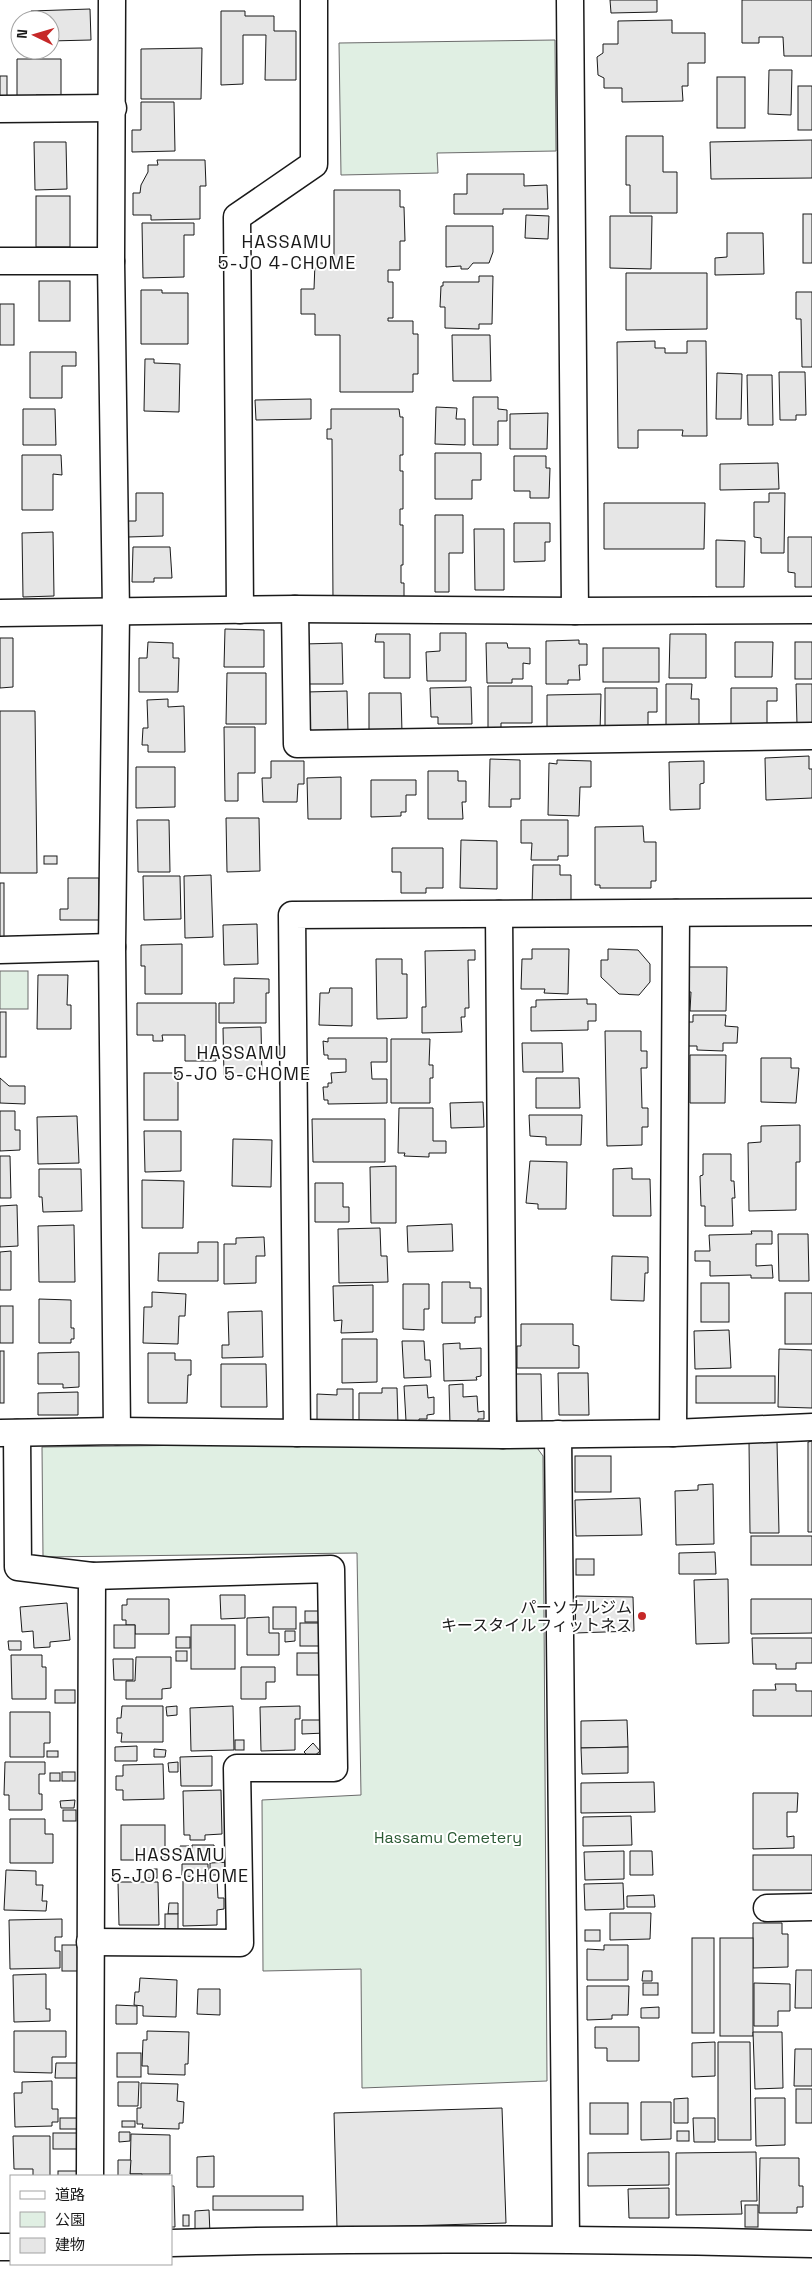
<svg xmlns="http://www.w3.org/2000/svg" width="812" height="2275" font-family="'Space Grotesk','Noto Sans JP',sans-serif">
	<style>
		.green { fill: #e0efe3; stroke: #6a6a6a }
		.building { fill: #e6e6e6; stroke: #1a1a1a }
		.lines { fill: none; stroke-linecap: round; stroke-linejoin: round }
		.street-casing { stroke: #1a1a1a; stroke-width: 29 }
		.street { stroke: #fff; stroke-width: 26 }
		.poi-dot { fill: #c62828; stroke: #fff; stroke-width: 2 }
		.labels { text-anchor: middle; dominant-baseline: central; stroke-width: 4; stroke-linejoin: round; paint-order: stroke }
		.poi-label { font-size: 16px; fill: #1a1a1a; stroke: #fff; text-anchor: end }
		.park-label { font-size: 16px; fill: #2b5a34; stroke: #fff }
		.neighbourhood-label { font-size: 18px; letter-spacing: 1px; fill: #1a1a1a; stroke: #fff }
	</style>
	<rect width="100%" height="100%" fill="#fff"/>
	<g class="green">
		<path d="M555,40L556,151L437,153L438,173L341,175L339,43Z"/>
		<rect x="0" y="971" width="28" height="38"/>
		<path d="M532,1441L543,1456L547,2081L362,2088L361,1969L263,1971L262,1800L361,1795L357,1553L43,1557L42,1447Z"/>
	</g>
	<g class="building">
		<path d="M610,0H657V12L611,13Z"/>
		<path d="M742,0H812V56H784L783,37H759V43H742Z"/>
		<path d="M90,9L91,40L50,41V20H31V11Z"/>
		<path d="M221,11H245V16H274V31H296V80H265L266,35H243V84L221,85Z"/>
		<path d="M672,20V33H705V63H688V86H682L683,101L622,102V88H604V78L598,75L597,57L603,53V44H618V21Z"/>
		<path d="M202,48L201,99H141V49Z"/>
		<path d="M17,59H61V95H36V105L17,104Z"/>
		<path d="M769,70H792L791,115L768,114Z"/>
		<rect x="0" y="76" width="7" height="30"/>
		<rect x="717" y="77" width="28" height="51"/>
		<rect x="798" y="86" width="14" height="44"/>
		<path d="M141,102H174L175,151L132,152V130H141Z"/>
		<path d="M626,136H663V172H677V213H630V185H626Z"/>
		<path d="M812,140V178L711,179L710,142Z"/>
		<path d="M34,142H66L67,189L35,190Z"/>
		<path d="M157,160H205L206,186H200V219L151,220V215H133V193H140L141,185L148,172V165H158Z"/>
		<path d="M467,174H524V186L547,185L548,209H503V214H454V194H467Z"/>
		<path d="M334,190H400V207H404L405,241H400V270H388V282H393V318H388V321H413V334H418V374H413V392H340V335H315V314H301V289H314L315,263H334Z"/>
		<rect x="36" y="196" width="34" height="51"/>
		<rect x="803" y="214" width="9" height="49"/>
		<path d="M526,215L549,216L548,239L525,238Z"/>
		<path d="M610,216H652L651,269L610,268Z"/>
		<path d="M142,223H194V235H184V277L143,278Z"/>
		<path d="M446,226H493V252L489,263H473L468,269H461V266L446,267Z"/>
		<path d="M727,233H763L764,274L715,275V258L727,257Z"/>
		<path d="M626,273H707V329L626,330Z"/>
		<path d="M479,276H493L492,324H479V329L445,328V307H440L441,286H443V282H479Z"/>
		<rect x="39" y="281" width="31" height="40"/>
		<path d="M141,290H162V293H188V344H141Z"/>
		<path d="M796,292H812V367H802L801,319H796Z"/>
		<rect x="0" y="304" width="14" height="41"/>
		<path d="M452,335H490L491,381H453Z"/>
		<path d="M655,341V348H665V353H687V341H706L707,436H682L683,430H638V448H618L617,342Z"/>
		<path d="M30,352H76V366H62V398H30Z"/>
		<path d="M145,359H154V363L180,364L179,412L144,411Z"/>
		<path d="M779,372H805L806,415H796V420H780Z"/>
		<path d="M717,373L742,374L741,419H716Z"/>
		<path d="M747,375H772L773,425H748Z"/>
		<path d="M473,397H498V409L507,410V421H498V445H473Z"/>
		<path d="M311,399V419L256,420L255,400Z"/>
		<path d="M436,407L457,408L456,419H465V445L435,444Z"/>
		<path d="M23,409H55L56,445H23Z"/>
		<path d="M331,409H399L400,417H403V455H400V471H403V509H400V525H403V565H401V583H404V601L333,602L332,439H327V429H331Z"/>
		<path d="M548,413L547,449H510V414Z"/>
		<path d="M435,453H481V480H472V499H435Z"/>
		<path d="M22,455H61L62,475L53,474V510H22Z"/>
		<path d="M514,456H546V468H550L549,498H530V491H514Z"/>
		<path d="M778,463L779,489L720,490V464Z"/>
		<path d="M136,493H163V536L128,537V521H136Z"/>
		<path d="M769,493H785L784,553H761V538L754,537V502H769Z"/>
		<path d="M604,503H705L704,549H604Z"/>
		<path d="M435,515H463V553H449V592H435Z"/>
		<path d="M514,523H550V542H545V561L514,562Z"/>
		<path d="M474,529H504V590H475Z"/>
		<path d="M53,532L54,596L23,597L22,533Z"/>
		<path d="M788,537H812V587H795V573L788,572Z"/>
		<path d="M716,540L745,541L744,587H716Z"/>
		<path d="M133,547H170L172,578H154V582H132Z"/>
		<path d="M225,629L264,630V667H224Z"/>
		<path d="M440,633H466V681H427L426,652L440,651Z"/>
		<path d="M376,634H410V678H384V642H375Z"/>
		<path d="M670,634H706V678H669Z"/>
		<path d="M0,638H13V687L0,688Z"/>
		<path d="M579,640V644H587V665H579L580,680H568V684H546V641Z"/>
		<path d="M148,642L173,643V658H179L178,692H139V658H147Z"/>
		<path d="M735,642H773L772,677H735Z"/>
		<rect x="795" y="642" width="17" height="37"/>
		<path d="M342,643L343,684H304V644Z"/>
		<path d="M486,643H507L508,648H530V664L523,663V679H512V683H487Z"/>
		<rect x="603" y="648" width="56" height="34"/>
		<path d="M227,673H266V724H226Z"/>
		<path d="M666,684H692L691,699H699V731H666Z"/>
		<path d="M796,684H812V732L797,725Z"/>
		<path d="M488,686H532V723H501V731H488Z"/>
		<path d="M471,687L472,724H438V717H431L430,688Z"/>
		<path d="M605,688H657V712H648V729L605,730Z"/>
		<path d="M731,688H777V701H767V732L731,731Z"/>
		<path d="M347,691L348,732L307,733L306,692Z"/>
		<path d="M369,693H401L402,733H369Z"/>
		<path d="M601,694L600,732H547V695Z"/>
		<path d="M168,699V707L184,706L185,752H148V745H142L143,728H148L147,700Z"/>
		<path d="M0,711H35L37,873H0Z"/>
		<path d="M224,727H255V773H238V801H225Z"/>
		<path d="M809,756V769H812V798L766,800L765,758Z"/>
		<path d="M490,759L520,760V799H511V807H489Z"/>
		<path d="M557,760L591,761V787H580L579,816L548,815L549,763L557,764Z"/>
		<path d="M271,761H304V784H298L297,802H263L262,778H271Z"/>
		<path d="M704,761V783L700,784V809L670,810L669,762Z"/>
		<path d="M136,767H175V807L136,808Z"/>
		<path d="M428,771H458V781H466V802H462L463,819H428Z"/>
		<path d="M341,777V819H308L307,778Z"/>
		<path d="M371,780H416V795H406V812H401V816L371,817Z"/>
		<path d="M226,818H259L260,871L227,872Z"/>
		<path d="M137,820H169L170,872H138Z"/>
		<path d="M521,820H568V856H558V860H531L532,843H521Z"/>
		<path d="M643,826L644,842H656V881H651V888H600V885H595V827Z"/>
		<path d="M461,840L497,841V889L460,888Z"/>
		<path d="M392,848H443V888H426V893H401V872H392Z"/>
		<rect x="44" y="856" width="13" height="8"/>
		<path d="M533,865H560V875H571V908L532,907Z"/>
		<path d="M211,875L213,937L185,938L184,876Z"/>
		<path d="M143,876H180L181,919L144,920Z"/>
		<path d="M68,878H99V920H60V909H68Z"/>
		<rect x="0" y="883" width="4" height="58"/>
		<path d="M257,924L258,964L224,965L223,925Z"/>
		<path d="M182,944V994H145V966H141V945Z"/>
		<path d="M532,949H569L568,994L544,993L545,989H521L522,959H532Z"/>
		<path d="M608,949L638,950L650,964V982L639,995L619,994L601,977V960H608Z"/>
		<path d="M475,950V960H468L469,1008H465V1017H461L462,1032L422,1033V1007H426L425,951Z"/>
		<path d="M376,959H402V974H407V1018L377,1019Z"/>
		<path d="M687,967H727L726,1011H690L691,992H687Z"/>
		<path d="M38,975H68L67,1005H71V1029H37Z"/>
		<path d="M234,978L269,979V993H266V1023H219V1003H234Z"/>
		<path d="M330,988H352V1026L319,1025L320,993H329Z"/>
		<path d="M587,999V1004H596V1021H588V1030L531,1031V1007H536V1000Z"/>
		<path d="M137,1003H216V1061H185V1035H162L163,1041H153V1035H137Z"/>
		<rect x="0" y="1012" width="6" height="45"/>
		<path d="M693,1015H726L725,1026L738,1027L737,1043H723V1051L697,1050V1046H687L688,1022H693Z"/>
		<path d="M261,1027L262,1076L224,1077L223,1028Z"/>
		<path d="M605,1031H641V1051H647V1068H641L642,1108H648V1127H642V1145L607,1146Z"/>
		<path d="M328,1038H387V1062H371L372,1079H387V1103L328,1104V1100H324L323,1087H328V1083H332L331,1073L346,1072V1059H328V1055H324L323,1041L328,1042Z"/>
		<path d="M391,1039H430L429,1065H433V1078H430V1103H391Z"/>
		<path d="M522,1043H562L563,1072H523Z"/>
		<path d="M690,1055H726L725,1103H690Z"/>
		<path d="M761,1058H791V1068H799L796,1103L761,1102Z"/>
		<rect x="144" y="1073" width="34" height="47"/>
		<path d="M0,1078L9,1086H25V1104L0,1103Z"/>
		<path d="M536,1078H579L580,1108H536Z"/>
		<path d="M483,1102L484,1127L451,1128L450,1103Z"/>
		<path d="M399,1108H433V1141H446V1153H429V1157L404,1156L405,1153H398Z"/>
		<path d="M0,1111H15V1130H20V1150L0,1151Z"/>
		<path d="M529,1115H582L581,1145H546V1137L530,1136Z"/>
		<path d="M77,1116L79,1163L38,1164L37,1117Z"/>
		<path d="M312,1119H385V1162H313Z"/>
		<path d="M800,1125V1162H796V1210L749,1211L748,1143L761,1142V1126Z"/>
		<path d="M144,1131H181V1171L145,1172Z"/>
		<path d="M233,1139L272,1140L271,1187L232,1186Z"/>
		<path d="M703,1154H731V1181H734L735,1198H732L733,1226H705V1206H701L700,1176L703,1175Z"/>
		<path d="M0,1156H10L11,1198H0Z"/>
		<path d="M530,1161L567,1162L566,1209H538V1204L526,1203Z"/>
		<path d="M396,1166V1223H371L370,1167Z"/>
		<path d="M632,1168V1179H650L651,1216H613V1169Z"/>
		<path d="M39,1169H81L82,1211L43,1212L42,1197H39Z"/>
		<path d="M142,1180L184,1181L183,1228H142Z"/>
		<path d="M315,1183H343V1207H349V1222H315Z"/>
		<path d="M17,1205L18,1246L0,1247V1206Z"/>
		<path d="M452,1224L453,1251L408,1252L407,1226Z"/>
		<path d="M74,1225L75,1282H39L38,1226Z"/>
		<path d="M380,1228L381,1256H387L388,1282L339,1283L338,1229Z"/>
		<path d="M751,1231H772V1244H756V1266L772,1265L773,1278H751V1275L710,1276V1261H695V1251H710L709,1235L752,1234Z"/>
		<path d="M778,1234H808L809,1281H779Z"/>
		<path d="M264,1237L265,1256H256V1283L224,1284V1244H236V1238Z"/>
		<path d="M198,1242H218V1281H158L159,1253H198Z"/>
		<path d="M11,1251V1290H0V1252Z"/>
		<path d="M612,1256L648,1257V1273H645L644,1301L611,1300Z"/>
		<path d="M442,1282H470V1288H481V1317H475V1323H442Z"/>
		<rect x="701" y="1283" width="28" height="39"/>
		<path d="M403,1284H429V1309H424V1330L403,1329Z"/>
		<path d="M373,1285V1332L341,1333L342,1320L334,1321L333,1286Z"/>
		<path d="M152,1292L186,1294L185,1316H179L178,1344L143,1343L144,1307H152Z"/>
		<rect x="785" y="1293" width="27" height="51"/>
		<path d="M39,1299L71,1300V1328H74V1339H71V1343H39Z"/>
		<rect x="0" y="1306" width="13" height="37"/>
		<path d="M262,1311L263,1357L222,1358V1345H229L228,1312Z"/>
		<path d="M521,1324H573V1345L579,1346V1368H517V1346H521Z"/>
		<path d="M729,1330L731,1368L695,1369L694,1331Z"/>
		<path d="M342,1339H377V1382L342,1383Z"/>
		<path d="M402,1341H424L425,1360H430L431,1377L404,1378Z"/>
		<path d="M460,1343V1349L481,1348V1376L476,1377L477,1380L444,1381L443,1344Z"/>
		<path d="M779,1349L812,1350V1408L778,1407Z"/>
		<rect x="0" y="1351" width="4" height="52"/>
		<path d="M79,1352V1387L63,1388V1384H38V1353Z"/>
		<path d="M148,1353H175V1360H191V1375H188L187,1403H148Z"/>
		<path d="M221,1364H266L267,1407H221Z"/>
		<path d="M558,1373H588L589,1415H559Z"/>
		<path d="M515,1374H541L542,1422L517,1423Z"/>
		<rect x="696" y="1376" width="79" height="27"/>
		<path d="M463,1384V1397L477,1396L478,1412L484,1411V1419H478V1424L450,1425L449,1385Z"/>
		<path d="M427,1385L428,1398L434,1397V1414L427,1415V1419H419V1421H406L404,1386Z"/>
		<path d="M382,1388H397L398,1424L359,1422V1393H382Z"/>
		<path d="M337,1389H353V1428L317,1427V1394L337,1395Z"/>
		<path d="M78,1392V1415H38V1393Z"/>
		<path d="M749,1441H777L779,1533H750Z"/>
		<path d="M812,1441V1532H808V1442Z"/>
		<rect x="575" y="1456" width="36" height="36"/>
		<path d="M713,1484L714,1544L676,1545L675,1491L698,1490V1485Z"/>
		<path d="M640,1498L642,1535L576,1536L575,1500Z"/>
		<rect x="751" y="1536" width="61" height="29"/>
		<path d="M715,1552L716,1574H679V1553Z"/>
		<rect x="576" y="1559" width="18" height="16"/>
		<path d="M728,1579L729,1643L696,1644L694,1580Z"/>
		<path d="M220,1595H245V1618L221,1619Z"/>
		<path d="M576,1596L633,1597L634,1631L575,1633Z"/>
		<path d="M127,1599H169V1634H135V1625H126V1620H122V1605H127Z"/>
		<path d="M751,1599H812V1633L751,1634Z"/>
		<path d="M67,1603L70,1640L50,1642V1647L34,1648L33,1631L22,1632L20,1607Z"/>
		<rect x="273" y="1607" width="23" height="22"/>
		<rect x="305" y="1611" width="14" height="11"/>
		<path d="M269,1617V1633H279V1655H247V1618Z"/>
		<rect x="300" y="1623" width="23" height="23"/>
		<rect x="114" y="1625" width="21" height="23"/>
		<rect x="191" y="1625" width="44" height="44"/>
		<path d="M285,1631H295V1641L285,1642Z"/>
		<rect x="176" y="1637" width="14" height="11"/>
		<path d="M752,1638H812V1663H796V1669H776V1664H753Z"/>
		<path d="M8,1641H21V1650H9Z"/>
		<rect x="176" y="1651" width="11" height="10"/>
		<rect x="297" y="1653" width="26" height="22"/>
		<path d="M11,1655H42V1667H46V1699H12Z"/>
		<path d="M136,1657H171V1688L162,1689V1699H126V1681H135Z"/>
		<path d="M113,1659H133V1680H114Z"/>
		<path d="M241,1667H275V1682H266V1699H241Z"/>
		<path d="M775,1684H796V1691H812V1716H753V1690H776Z"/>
		<rect x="55" y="1690" width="20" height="13"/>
		<path d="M122,1706H163V1742H121L122,1733H117V1718H121Z"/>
		<path d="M177,1706V1715L167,1716L166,1707Z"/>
		<path d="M233,1706L234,1750L191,1751L190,1708Z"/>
		<path d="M300,1706V1719H295V1750L261,1751L260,1707Z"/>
		<path d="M10,1712H50V1743H44V1757H10Z"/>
		<path d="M302,1720H324L325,1733L302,1734Z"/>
		<path d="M627,1720L628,1747L581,1748V1721Z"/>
		<rect x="235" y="1740" width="9" height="10"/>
		<path d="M313,1743L320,1751L311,1759L304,1752Z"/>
		<path d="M137,1746V1761H115V1747Z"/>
		<path d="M628,1747V1773L582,1774L581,1748Z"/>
		<path d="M154,1749L166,1750L165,1757H154Z"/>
		<rect x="47" y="1751" width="11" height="6"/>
		<path d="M212,1756V1786H181L180,1757Z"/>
		<path d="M5,1762H45V1774H39V1794H42V1810H9V1795H4Z"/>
		<path d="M178,1762V1772H169L168,1763Z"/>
		<path d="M163,1764L164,1799L123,1800V1790H116V1776H123V1765Z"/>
		<rect x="62" y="1772" width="13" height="9"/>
		<rect x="50" y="1773" width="10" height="8"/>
		<path d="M654,1782L655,1812L581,1813V1783Z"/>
		<path d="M221,1790L222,1834L205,1835V1840H190V1835H184L183,1791Z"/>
		<path d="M753,1793H798L797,1812H787V1837L794,1836V1848L753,1849Z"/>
		<path d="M75,1800L74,1808H61L60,1801Z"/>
		<rect x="63" y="1810" width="13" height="11"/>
		<path d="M631,1816L632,1845L583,1846V1817Z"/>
		<path d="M10,1819H45V1834H53V1863H10Z"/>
		<rect x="121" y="1825" width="44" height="35"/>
		<path d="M192,1845H214L215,1858H192Z"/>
		<path d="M180,1846H189L190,1860H180Z"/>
		<path d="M624,1851V1879L585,1880L584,1852Z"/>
		<path d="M630,1851H652L653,1875H630Z"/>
		<rect x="753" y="1855" width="59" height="35"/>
		<path d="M230,1862V1875H210V1863Z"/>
		<path d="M182,1864H208V1877L182,1876Z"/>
		<rect x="146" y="1869" width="11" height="9"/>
		<path d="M6,1870L36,1871V1885H43L42,1901H47L46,1911L4,1910Z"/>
		<path d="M217,1880L218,1898H224V1909L217,1910V1925L183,1926V1881Z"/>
		<path d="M118,1882H158L159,1925H119Z"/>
		<path d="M623,1883L624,1909L585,1910L584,1884Z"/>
		<path d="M654,1895L655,1907H627V1896Z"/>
		<path d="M169,1903H178V1914H168Z"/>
		<path d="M610,1913H651L650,1939L610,1940Z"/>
		<rect x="165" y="1914" width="13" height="24"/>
		<path d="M62,1919V1937H55V1951H60V1968L10,1969L9,1920Z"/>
		<path d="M753,1923H782V1934H788V1967L753,1968Z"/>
		<rect x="585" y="1930" width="15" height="11"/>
		<rect x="692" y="1938" width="22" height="95"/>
		<rect x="720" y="1938" width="33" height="98"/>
		<rect x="62" y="1945" width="17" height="26"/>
		<path d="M604,1945H628V1980H587V1949L604,1950Z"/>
		<path d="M796,1970H812V2008H795Z"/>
		<path d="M643,1971H652V1981H642Z"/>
		<path d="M46,1974V2009H50V2021L14,2022L13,1975Z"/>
		<path d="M140,1978L177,1980L176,2017L143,2016V2006L134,2005L135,1992H139Z"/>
		<rect x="643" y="1983" width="15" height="12"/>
		<path d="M754,1983L790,1984V2011H778V2026H754Z"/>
		<path d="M587,1986H629L628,2015H612V2019L587,2020Z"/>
		<path d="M198,1989H220V2015L197,2014Z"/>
		<path d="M116,2005L137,2006V2024H116Z"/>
		<path d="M659,2007V2018H641V2008Z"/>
		<path d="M595,2027H639V2061H607V2048H595Z"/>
		<path d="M14,2031H66V2057H52V2073L14,2072Z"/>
		<path d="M147,2031L189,2032L188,2064H185V2075L148,2074V2066H142L143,2040H147Z"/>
		<path d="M753,2032H782L783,2088L755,2089Z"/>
		<path d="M715,2042V2076L692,2077V2043Z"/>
		<path d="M718,2042H750L751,2140H718Z"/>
		<path d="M795,2049H812V2086H794Z"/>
		<rect x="117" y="2053" width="24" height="24"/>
		<path d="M56,2063H80L81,2078H55Z"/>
		<path d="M52,2081V2109H58V2122H52V2126L15,2127L14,2093H22V2082Z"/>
		<path d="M118,2082H139L138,2106H118Z"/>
		<path d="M141,2083L178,2084L177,2101L184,2102L183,2123H179V2129L142,2128L143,2124H137V2108H141Z"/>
		<rect x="796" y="2089" width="16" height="34"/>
		<path d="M688,2098V2123H674V2099Z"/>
		<path d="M755,2098H785V2145L756,2146Z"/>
		<path d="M641,2102H671V2139L641,2140Z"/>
		<rect x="590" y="2103" width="38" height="31"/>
		<path d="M502,2108L506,2223L337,2228L334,2113Z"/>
		<rect x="60" y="2118" width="21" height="11"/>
		<path d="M693,2118H715V2142H694Z"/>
		<rect x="122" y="2121" width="13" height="6"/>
		<rect x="677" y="2131" width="12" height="10"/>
		<path d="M119,2132H130V2141L119,2142Z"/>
		<rect x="53" y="2133" width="26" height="16"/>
		<path d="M131,2134L170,2135V2174H130Z"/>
		<path d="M13,2136H50V2176H33V2169H14Z"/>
		<path d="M669,2152V2185L588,2186V2153Z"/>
		<path d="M756,2152L757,2201H741L742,2214L676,2215V2153Z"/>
		<path d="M214,2156V2187H197V2157Z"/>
		<path d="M760,2158H799V2186H803V2207H797V2213H759Z"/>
		<path d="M118,2160H131L130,2174H142V2176H118Z"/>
		<rect x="58" y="2171" width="22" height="5"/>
		<path d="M171,2186H174L175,2227H171Z"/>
		<path d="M669,2188V2218H629L628,2189Z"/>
		<rect x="213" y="2196" width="90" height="14"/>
		<rect x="745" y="2205" width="13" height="22"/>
		<path d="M209,2210L210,2234H195V2211Z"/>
		<rect x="183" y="2215" width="6" height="11"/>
	</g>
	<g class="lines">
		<g class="street-casing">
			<g id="street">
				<path d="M112,0L111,261L116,612L112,947L117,1431"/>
				<path d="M570,0L575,611"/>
				<path d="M0,109L113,108"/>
				<path d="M0,261H111"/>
				<path d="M295,609L297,744L812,736"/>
				<path d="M240,610L237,217L314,164V0"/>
				<path d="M0,613L295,609L575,611L812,610"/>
				<path d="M499,914L503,1435"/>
				<path d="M0,950L112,947"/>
				<path d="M0,1433L117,1431L503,1435L673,1433L812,1427"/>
				<path d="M17,1433L18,1567L92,1576L90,2176"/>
				<path d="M297,1433L292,915L812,912"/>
				<path d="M673,1433L676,913"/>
				<path d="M558,1434L566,2239"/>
				<path d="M767,1908L812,1907"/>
				<path d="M90,1942L240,1943L237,1768H334L331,1569L92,1576"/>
				<path d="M171,2243C385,2237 598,2239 812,2244"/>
				<path d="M0,2247H11"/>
			</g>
		</g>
		<use href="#street" class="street"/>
	</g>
	<circle class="poi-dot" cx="642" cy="1616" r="5"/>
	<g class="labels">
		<g class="poi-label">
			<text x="632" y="1607">パーソナルジム<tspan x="632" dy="18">キースタイルフィットネス</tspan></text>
		</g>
		<g class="park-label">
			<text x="448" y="1837">Hassamu Cemetery</text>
		</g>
		<g class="neighbourhood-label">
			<text x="287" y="241">HASSAMU<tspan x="287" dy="21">5-JO 4-CHOME</tspan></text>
			<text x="242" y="1052">HASSAMU<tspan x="242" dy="21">5-JO 5-CHOME</tspan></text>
			<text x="180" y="1854">HASSAMU<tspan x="180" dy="21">5-JO 6-CHOME</tspan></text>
		</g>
	</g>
	<rect x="10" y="2175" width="162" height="90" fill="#ffffff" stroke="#a3a3a3"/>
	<rect x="20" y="2191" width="25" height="8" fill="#ffffff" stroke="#a3a3a3"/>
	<text x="55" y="2200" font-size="15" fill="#1a1a1a">道路</text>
	<rect x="20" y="2212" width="25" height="15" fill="#e0efe3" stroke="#a3a3a3"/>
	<text x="55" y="2225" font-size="15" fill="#1a1a1a">公園</text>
	<rect x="20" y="2238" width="25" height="15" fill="#e6e6e6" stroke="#a3a3a3"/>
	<text x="55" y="2250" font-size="15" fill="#1a1a1a">建物</text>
	<g transform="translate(35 35) rotate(275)"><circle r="24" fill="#ffffff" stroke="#a3a3a3"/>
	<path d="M0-4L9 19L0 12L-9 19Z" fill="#c62828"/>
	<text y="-8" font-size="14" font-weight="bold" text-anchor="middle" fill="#1a1a1a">N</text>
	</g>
</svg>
